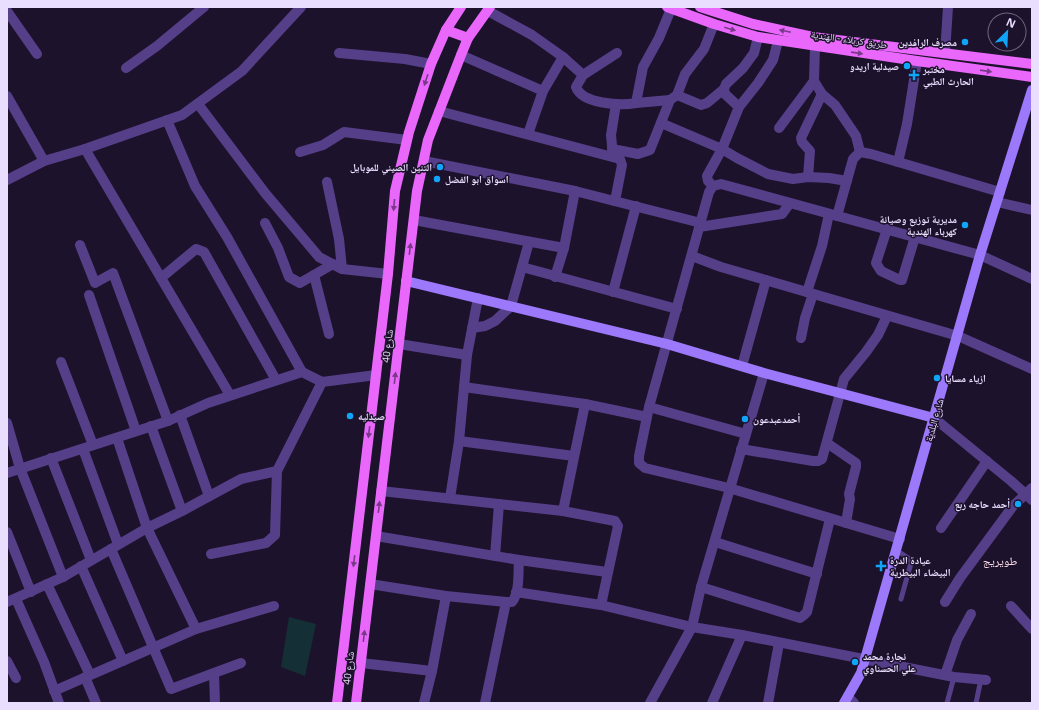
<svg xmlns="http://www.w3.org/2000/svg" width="1039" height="710" font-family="'Open Sans','Noto Naskh Arabic',sans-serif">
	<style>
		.green { fill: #152f36 }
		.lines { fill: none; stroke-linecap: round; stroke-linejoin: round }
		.lane { stroke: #553f89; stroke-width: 5 }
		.street { stroke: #553f89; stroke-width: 10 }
		.secondary { stroke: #9c78fb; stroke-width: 10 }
		.primary { stroke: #e968fb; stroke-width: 10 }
		.oneway { fill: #793989 }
		.poi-dot { fill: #0fa6f9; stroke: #1d122c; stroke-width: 1.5 }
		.labels { text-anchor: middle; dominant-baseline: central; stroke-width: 3; stroke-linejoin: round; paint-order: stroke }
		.street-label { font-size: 10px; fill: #eadefe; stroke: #1d122c }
		.poi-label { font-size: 10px; font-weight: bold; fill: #eadefe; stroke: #1d122c; text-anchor: start }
		.quarter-label { font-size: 12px; fill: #fee0ec; stroke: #1d122c }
	</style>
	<rect width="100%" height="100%" fill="#1d122c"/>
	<path class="green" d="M289,617L316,624L305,676L281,667Z"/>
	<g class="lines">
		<g class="lane">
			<path d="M896,550L910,559L911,563L901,599"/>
			<path d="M947,703L954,677"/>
			<path d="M976,703L981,679"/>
		</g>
		<g class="street">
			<path d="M7,11L37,54"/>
			<path d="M488,11L532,35L563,57L583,75"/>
			<path d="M815,47L814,81L822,94L835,105L856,136L860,152"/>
			<path d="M339,53L405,59L431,64"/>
			<path d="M617,53L583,75L576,87C582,104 621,106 636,103L643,67L659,38L671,9"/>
			<path d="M945,53L948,7"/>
			<path d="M461,55L543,91"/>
			<path d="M126,68L157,46L204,7"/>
			<path d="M677,95L701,105L707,103L724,89"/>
			<path d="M7,96L44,161"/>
			<path d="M636,103L670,100"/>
			<path d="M198,104L265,193L319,257L342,269L388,274"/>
			<path d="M739,107L725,94L724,89L726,84L743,68L754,53L758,37"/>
			<path d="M439,111L620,159L622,165L615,201"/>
			<path d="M167,120L195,186L227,237L302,372"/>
			<path d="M661,123L722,149L737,158L768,174L793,179L808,177L829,178L847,181"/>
			<path d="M779,128L814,81"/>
			<path d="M528,134L543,91L563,57"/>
			<path d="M85,149L230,395"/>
			<path d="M612,149L638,154L650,150L670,100L677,95L685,74L704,49L714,24"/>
			<path d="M300,152L323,145L344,132L407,140"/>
			<path d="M613,156L611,135L616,104"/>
			<path d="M424,161L575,191L701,223"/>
			<path d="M898,162L907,124L917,61"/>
			<path d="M808,177L810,151L802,142L801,138L822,94"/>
			<path d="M7,180L44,161L85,149L182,115L242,71L301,7"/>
			<path d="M327,182L339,239L342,269"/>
			<path d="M713,186L708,181L707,176L722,149L739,107L758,83L773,60L778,41"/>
			<path d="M997,202L1032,210"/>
			<path d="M837,216L853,159L860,152L871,154L1000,192"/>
			<path d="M414,220L564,248"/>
			<path d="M265,223L278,248L289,277L300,283L333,264"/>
			<path d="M699,227L782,214L790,203"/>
			<path d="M887,229L876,263L881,271L900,280H902L915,237"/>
			<path d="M80,245L95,283L113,273L168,421"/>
			<path d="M692,256L721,267L958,336L1032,369"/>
			<path d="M522,267L677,309"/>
			<path d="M314,275L329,334"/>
			<path d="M555,277L564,248L575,191"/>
			<path d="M161,278L196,249L204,252L276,380"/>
			<path d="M613,292L636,206"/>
			<path d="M807,292L822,246L829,214"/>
			<path d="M89,295L136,431"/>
			<path d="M472,328L485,326L495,321L511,306L529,242"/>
			<path d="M801,338L805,318L813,294"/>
			<path d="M399,344L467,355"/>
			<path d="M61,362L93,445"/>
			<path d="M742,366L766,280"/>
			<path d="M464,387L585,404L647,417"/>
			<path d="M649,407L746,434"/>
			<path d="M180,415L209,496"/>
			<path d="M934,418L1011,481L1032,500"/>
			<path d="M7,423L20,468L63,577"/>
			<path d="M151,426L182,511"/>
			<path d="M117,438L147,528L196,629L274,606"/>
			<path d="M459,441L574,456"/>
			<path d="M827,443L856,463V467L849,494L850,499L846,523"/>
			<path d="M83,449L118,544"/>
			<path d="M741,449L813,461H818L822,459L844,379L866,352L878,335L887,316"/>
			<path d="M51,458L91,560"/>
			<path d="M7,473L168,421L208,403L302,372L322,382L376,375"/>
			<path d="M381,491L563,511L615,521L618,526L601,605"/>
			<path d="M450,498L459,441L467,355L478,298"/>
			<path d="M563,511L585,404"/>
			<path d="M941,528L987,461"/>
			<path d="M7,532L31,592"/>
			<path d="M376,536L519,560L607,572"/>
			<path d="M900,539L729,488L645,468L639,463V456L649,407L709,192L713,186L721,184L980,255L1032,279"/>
			<path d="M715,542L817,574"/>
			<path d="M111,549L171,689L241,663"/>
			<path d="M211,554L266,543L275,535L277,471"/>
			<path d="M495,556L499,504"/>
			<path d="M81,566L123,661"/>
			<path d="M47,584L90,675"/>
			<path d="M370,584L446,596L506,602H512C520,592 518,572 519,560"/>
			<path d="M701,587L800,618L804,615L807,612L830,519"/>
			<path d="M516,592L601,605L692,627L742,635L954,677L986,680"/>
			<path d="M16,599L44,662L59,703"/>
			<path d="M7,602L63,577L147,528L182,511L241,479L277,471L322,382"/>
			<path d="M945,602L960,578L1013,506L1032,488"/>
			<path d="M1011,606L1032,629"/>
			<path d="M7,661L16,678"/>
			<path d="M361,663L432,671"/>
			<path d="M214,674L215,703"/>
			<path d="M945,675L957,640L971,614"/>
			<path d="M85,677L96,703"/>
			<path d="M54,691L196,629"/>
			<path d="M848,697L854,703"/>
			<path d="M424,703L432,671L446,596"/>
			<path d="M485,703L506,602"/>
			<path d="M650,703L692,627L701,587L764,373"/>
			<path d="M712,703L742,635"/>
			<path d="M768,703L779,643"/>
		</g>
		<g class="secondary">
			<path d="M406,281L667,344L764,373L934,418"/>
			<path d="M844,703L861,673L980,255L1032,90"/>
		</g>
		<g class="primary">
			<path d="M667,7L714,24L758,37L917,61L1032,77"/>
			<path d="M700,7L753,24L813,37L1032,64"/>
			<path d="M446,30L468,38"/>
			<path d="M337,703L388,274L395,191L409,132L431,64L446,30L461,7"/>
			<path d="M356,703L417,191L428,140L461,55L468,38L490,7"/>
		</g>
	</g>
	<defs><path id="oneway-solid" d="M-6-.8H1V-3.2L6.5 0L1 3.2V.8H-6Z"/></defs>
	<g class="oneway">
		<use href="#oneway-solid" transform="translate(730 29) rotate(16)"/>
		<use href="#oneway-solid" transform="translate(785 31) rotate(-168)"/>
		<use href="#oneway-solid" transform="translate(857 53) rotate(8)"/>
		<use href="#oneway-solid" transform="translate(986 71) rotate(8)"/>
		<use href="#oneway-solid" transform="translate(426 80) rotate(108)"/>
		<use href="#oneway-solid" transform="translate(394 205) rotate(95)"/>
		<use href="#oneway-solid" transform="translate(410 249) rotate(-83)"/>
		<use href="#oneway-solid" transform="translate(395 378) rotate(-83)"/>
		<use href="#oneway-solid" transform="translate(369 432) rotate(97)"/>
		<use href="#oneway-solid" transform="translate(379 507) rotate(-83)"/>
		<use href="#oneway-solid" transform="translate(354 561) rotate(97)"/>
		<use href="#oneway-solid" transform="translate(364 636) rotate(-83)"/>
	</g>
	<g class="poi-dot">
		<circle cx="965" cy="42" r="4"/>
		<circle cx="907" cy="66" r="4"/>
		<path d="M912 69h4v4h4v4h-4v4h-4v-4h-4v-4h4z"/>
		<circle cx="440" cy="167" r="4"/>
		<circle cx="437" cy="179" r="4"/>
		<circle cx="965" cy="225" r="4"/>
		<circle cx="937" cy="378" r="4"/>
		<circle cx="350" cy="416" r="4"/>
		<circle cx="745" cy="419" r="4"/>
		<circle cx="1018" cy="504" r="4"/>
		<path d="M879 560h4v4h4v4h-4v4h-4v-4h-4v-4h4z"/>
		<circle cx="855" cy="662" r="4"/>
	</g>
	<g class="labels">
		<g class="street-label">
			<text transform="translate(849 39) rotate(8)">طريق كربلاء - الهندية</text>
			<text transform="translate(387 346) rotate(-83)">شارع 40</text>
			<text transform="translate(934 420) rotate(-74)">شارع البلدية</text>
			<text transform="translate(348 668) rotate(-83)">شارع 40</text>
		</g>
		<g class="poi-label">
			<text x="957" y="42" text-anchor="end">مصرف الرافدين</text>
			<text x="899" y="66" text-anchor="end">صيدلية اريدو</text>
			<text x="923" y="69">مختبر<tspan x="923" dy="12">الحارث الطبي</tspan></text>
			<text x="432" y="167" text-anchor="end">التنين الصيني للموبايل</text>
			<text x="445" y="179">اسواق ابو الفضل</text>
			<text x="957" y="219" text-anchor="end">مديرية توزيع وصيانة<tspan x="957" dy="12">كهرباء الهندية</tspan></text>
			<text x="945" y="378">ازياء مسايا</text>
			<text x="358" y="416">صيدليه</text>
			<text x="753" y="419">أحمدعبدعون</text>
			<text x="1010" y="504" text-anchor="end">أحمد حاجه ربع</text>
			<text x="890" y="560">عيادة الدرة<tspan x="890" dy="12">البيضاء البيطرية</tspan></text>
			<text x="863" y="656">نجارة محمد<tspan x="863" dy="12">علي الحسناوي</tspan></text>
		</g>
		<g class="quarter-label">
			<text x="1000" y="560">طويريج</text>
		</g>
	</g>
	<rect width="1039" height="710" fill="none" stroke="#eadefe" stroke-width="16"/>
	<g transform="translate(1007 32) rotate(24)"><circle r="19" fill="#1d122c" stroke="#6f6480"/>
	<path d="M0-3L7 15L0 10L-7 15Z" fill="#0fa6f9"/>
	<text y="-6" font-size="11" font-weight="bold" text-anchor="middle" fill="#eadefe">N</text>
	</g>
</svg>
